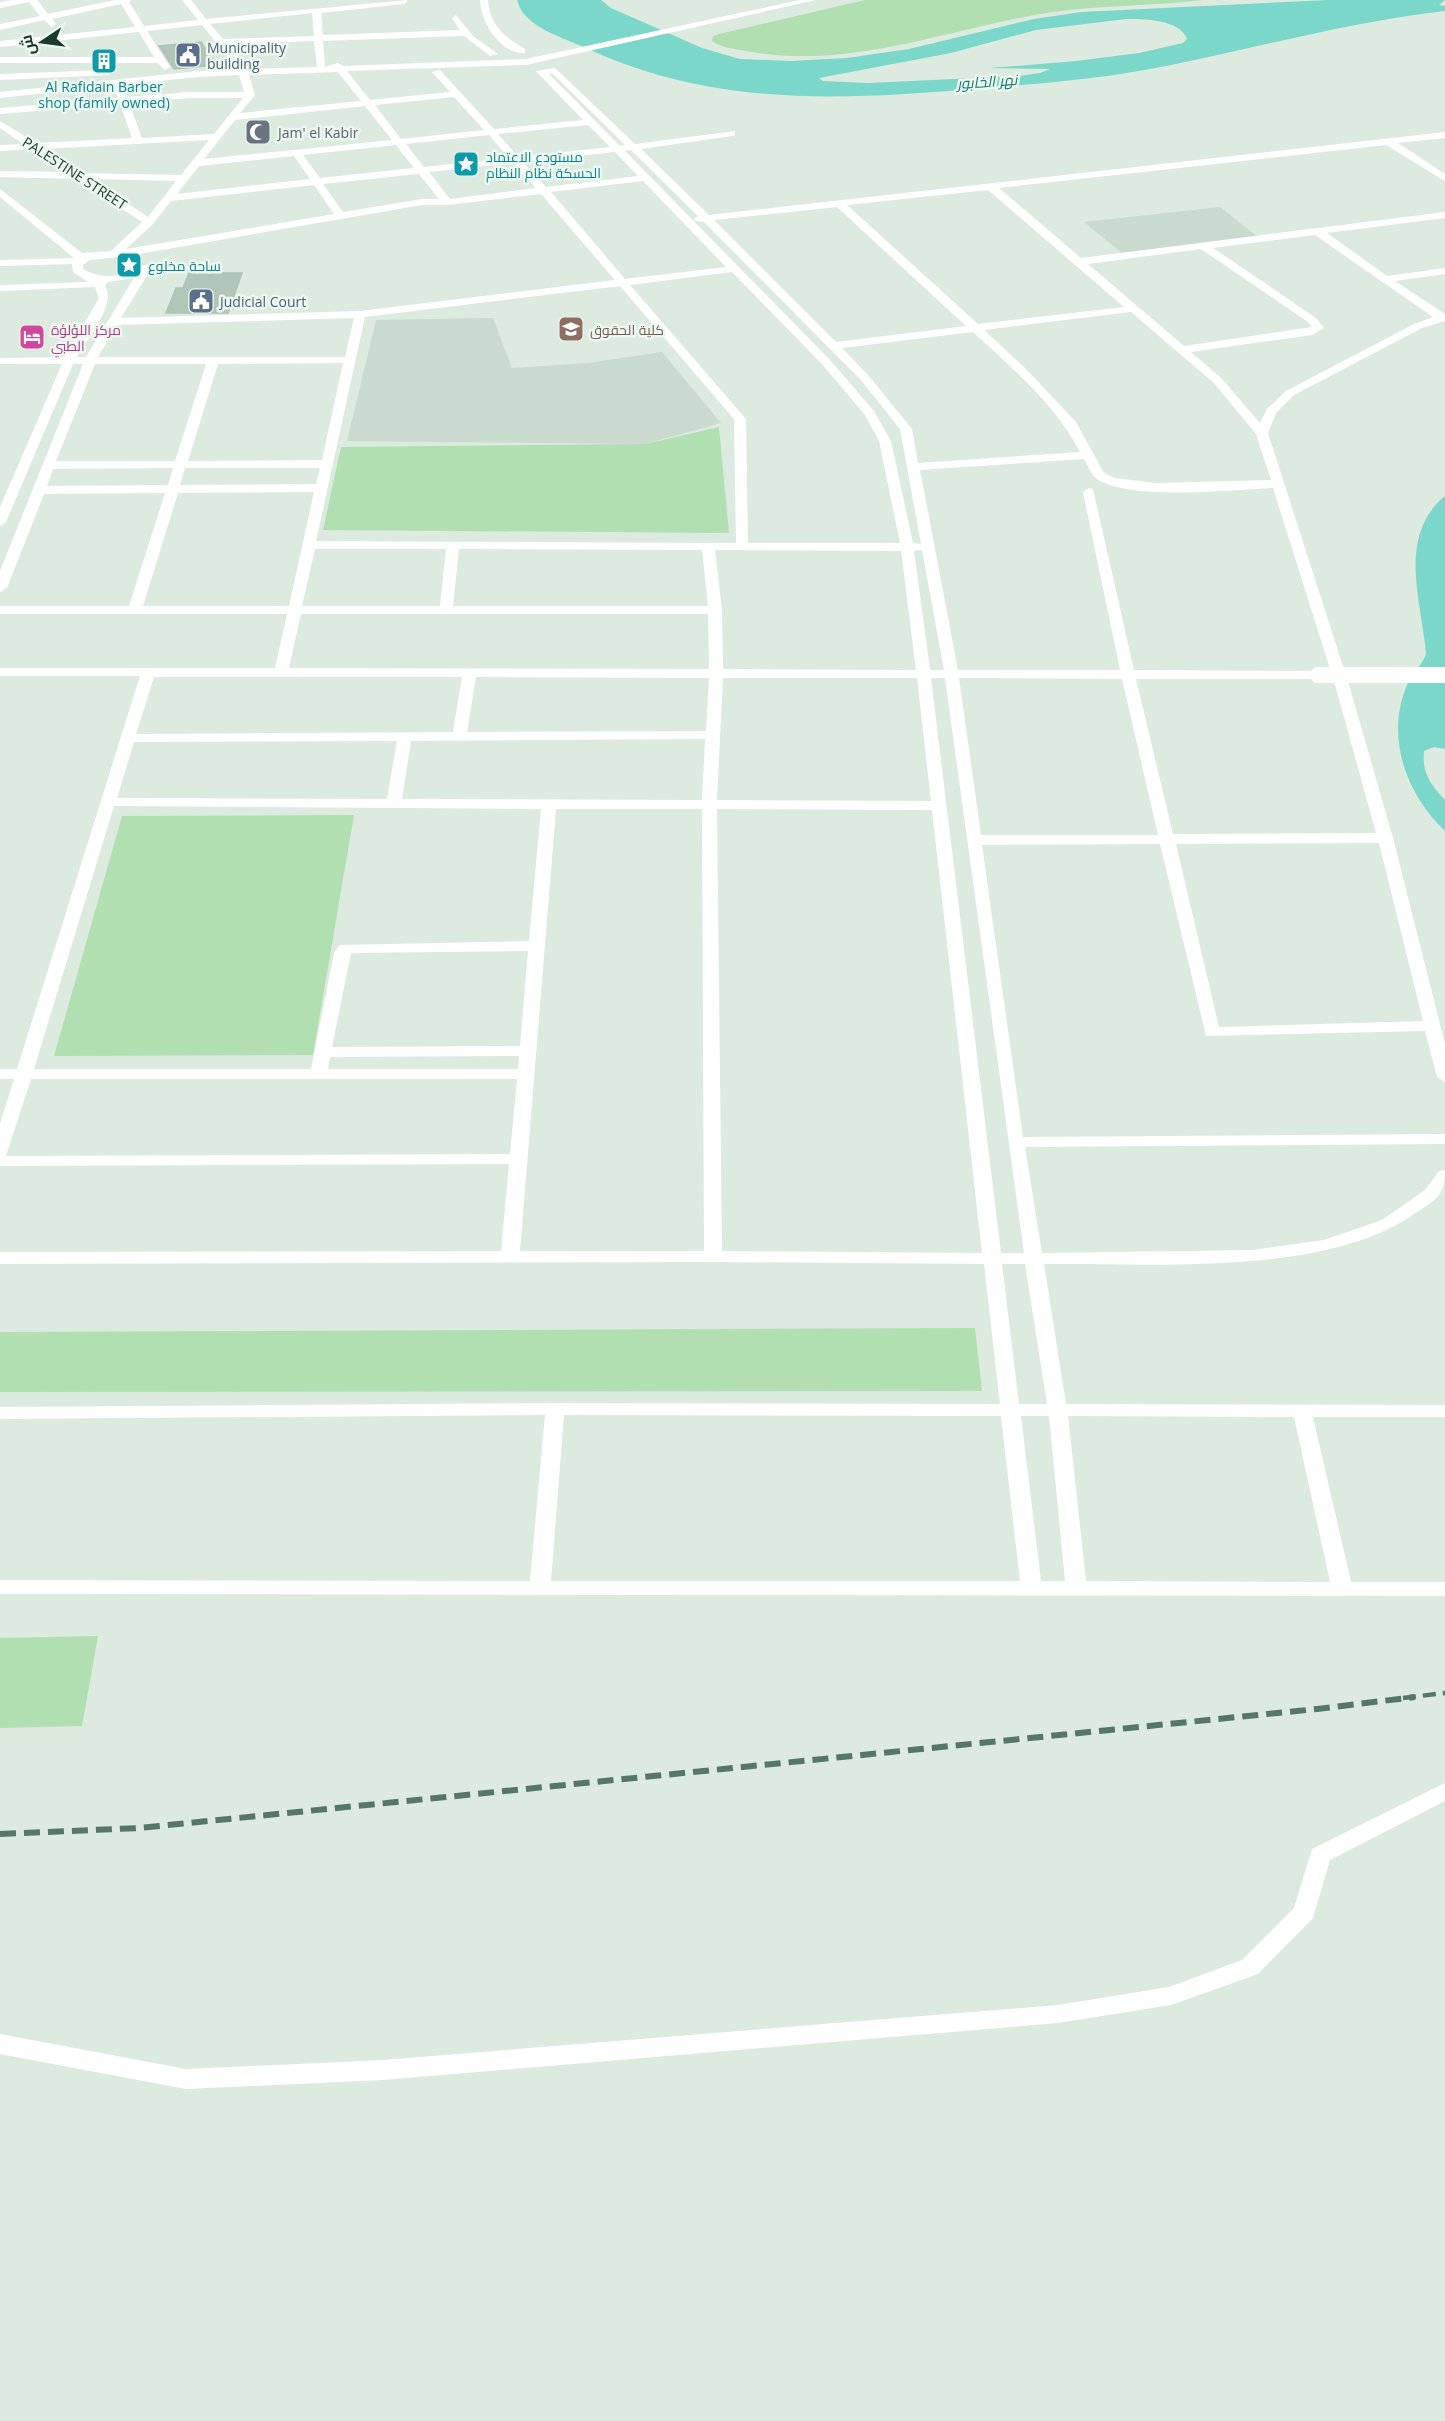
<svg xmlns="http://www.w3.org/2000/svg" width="1445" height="2421" font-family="'Open Sans',Cairo,sans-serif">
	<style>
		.built { fill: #cadace }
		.green { fill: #b2dfb2 }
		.water { fill: #7cd7cb; fill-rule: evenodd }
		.building { fill: #b1c5b8; stroke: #aec4b5; stroke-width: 1.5 }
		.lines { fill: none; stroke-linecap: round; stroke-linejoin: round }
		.minor { fill: #fff; fill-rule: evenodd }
		.rail-far1 { stroke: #567765; stroke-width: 4.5; stroke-dasharray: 13 7; stroke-linecap: butt }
		.rail { stroke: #567765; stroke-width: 6; stroke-dasharray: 16 8; stroke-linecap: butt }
		.minor-bridge { stroke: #fff; stroke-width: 16 }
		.labels { text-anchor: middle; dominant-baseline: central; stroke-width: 5; stroke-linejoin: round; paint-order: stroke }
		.far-service-label { font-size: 14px; fill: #4e5e75; stroke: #ecf7ef; text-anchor: start }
		.far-culture-label { font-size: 14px; fill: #0d838f; stroke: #ecf7ef; text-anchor: start }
		.far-worship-label { font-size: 14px; fill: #5b616d; stroke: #ecf7ef; text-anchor: start }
		.far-street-label { font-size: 14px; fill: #1c3b2a; stroke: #ecf7ef }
		.far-hotel-label { font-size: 14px; fill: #b23c85; stroke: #ecf7ef; text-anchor: start }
		.far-education-label { font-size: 14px; fill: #785e54; stroke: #ecf7ef; text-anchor: start }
		.far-water-label { font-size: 15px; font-style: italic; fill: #117c6f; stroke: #ecf7ef }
	</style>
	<rect width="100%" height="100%" fill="#dceae0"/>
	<g class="built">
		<path d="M1220,207L1258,237L1122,253L1084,222Z"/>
		<path d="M493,318L512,368L588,363L662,352L721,423L645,444L347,441L376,320Z"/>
	</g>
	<g class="green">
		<path d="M865,0H1203C1153,6 1103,5 1053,12C951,27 851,71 746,51C735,49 721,48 712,41L713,36L719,34Z"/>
		<path d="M719,427L729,533L323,530L341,447L645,444Z"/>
		<path d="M354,815L313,1055L54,1056L122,816Z"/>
		<path d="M975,1328L982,1391L0,1392V1332Z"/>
		<path d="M98,1636L82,1726L0,1728V1638Z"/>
	</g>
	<g class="water">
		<path d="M517,0H601L611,8L702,48L740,59L791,61L847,58L909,49L1034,19L1081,12L1328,0H1445L1439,5L1445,6V11C1349,22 1256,48 1161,67C1100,79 1037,84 974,89C839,100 713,107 586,48C563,37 524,28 517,0ZM1126,19C1143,19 1180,19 1187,39L1183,43L1139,53L1076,61L990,68L1050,69L1040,73L1019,76L868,83L823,81L819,78L951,53L1036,30Z"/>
		<path d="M1445,496V749L1434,747L1424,751C1422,773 1430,784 1445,800V831C1406,794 1385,737 1407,685C1411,674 1422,666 1426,654C1422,602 1396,537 1445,496Z"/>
	</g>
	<g class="building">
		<path d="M201,42L216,65L174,69L159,46Z"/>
		<path d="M189,273H242L228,313H166L176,288H183Z"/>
	</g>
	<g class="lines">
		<g class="minor">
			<path d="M12,0H37L48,14L115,0H131L129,2L144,26L198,20L182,0H191L206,19L408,0L404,4L321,13L323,35L460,30L452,18L456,15L474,37L498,54L490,56L464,36L323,41L325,67L338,63L343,66L526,59L800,0H816L526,65L347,71L370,100L450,92L432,72L440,70L494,129L583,120L536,71L555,68L635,144L735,131V135L732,136L641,149L709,215L1445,132V138L1398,143L1445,174V181L1386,145L999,188L1081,258L1445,212V218L1327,233L1387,276L1445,268V274L1395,281L1445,314V321L1422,328L1294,395L1276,413L1268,433L1350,688L1393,838L1445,1044V1082L1437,1077L1425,1031L1206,1036L1160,844L982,845L1023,1137L1445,1134V1144L1025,1147L1042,1253L1253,1250L1324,1240L1382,1220L1425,1190L1439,1171L1445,1170C1445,1197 1435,1200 1414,1214C1324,1277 1151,1263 1044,1264L1066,1404L1445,1405V1417H1313L1351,1582H1445V1596L0,1594V1580L530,1581L545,1415L0,1419V1407L555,1403L1000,1404L984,1264L713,1262L0,1264V1252L501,1251L509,1164L0,1166V1124L14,1079H0V1069H17L140,676H0V668H275L287,614H0V606H129L165,493L44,494L7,588L0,592V571L83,364H73L6,522L0,526V507L62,364H0V358L65,357L99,298L95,287L0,291V285L88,282L73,272L72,264L0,266V260L74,258L0,197V189L82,253L111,251L142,222L76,179L0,177V171L67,172L32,149L0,151V145L23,144L0,128V121L36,143L132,138L120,104L0,114V108L118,98L114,89L119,86L122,87L127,97L190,92H244L239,75L198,77L0,98V92L198,71L238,70L202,25L147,31L170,67L165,70L158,63H0V57H154L139,32L0,47V41L135,27L121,4L52,19L56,24L52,27L44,20L0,30V24L40,16L29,2L0,8V2ZM312,13L314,36L223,39L210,24ZM314,41L317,67L247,69L227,44ZM338,72L361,101L240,113L255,95L249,75ZM549,74H553L625,145L620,146ZM454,97L484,130L401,139L375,105ZM190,98H243L214,134L142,138L129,103ZM365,106L392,140L204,159L235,120ZM588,125L610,147L518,157L498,134ZM489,135L509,158L424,167L406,144ZM209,140L181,175L81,173L44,149ZM396,145L414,168L320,178L303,155ZM631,150L698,216L694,219L695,221L704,222L860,379L900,429L921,544L913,543L891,441L874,411L830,360L625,151ZM615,152L638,176L546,187L523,162ZM294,156L310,179L177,194L199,166ZM513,163L536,188L450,199L429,172ZM419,174L439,199H422L343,212L323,184ZM91,179L176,181L148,217ZM643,181L726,267L625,279L551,192ZM314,185L334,214L126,249L153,224L171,201ZM988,190L1124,307L978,324L847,205ZM541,194L615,280L360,311L121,318L152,267L151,265C143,264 140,267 133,271C118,278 97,278 83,269V265L90,260L127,256L422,205H447ZM837,207L966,326L836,342L714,220ZM1315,235L1433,317L1414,324L1286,391L1267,409L1260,423L1222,379L1191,352L1312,335L1324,328L1316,318L1213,248ZM1201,249L1308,322L1312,327L1184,346L1088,264ZM732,272L822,364L865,415L879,441L900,543H748L746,419L630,285ZM134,278L86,357H77C87,340 117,304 105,286L108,282ZM620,286L734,419L736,543L316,541L365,317ZM1131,312L1214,383L1256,434L1271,480L1156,483L1115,478L1104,473L1076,422L1025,368L984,330ZM354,318L345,357H98L117,325ZM973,332C1012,368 1055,404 1080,452L918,463L912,429L868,375L842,348ZM343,363L322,460L188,461L218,364ZM95,364H206L175,461H56ZM1084,459C1088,465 1091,475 1097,479C1130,501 1232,490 1273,488L1336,688L1376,833L1173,834L1136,679H1318L1325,675L1318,671L1134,670L1093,489L1089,488L1083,492L1120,670H958L920,470ZM173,468L168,485L47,486L53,469ZM185,468H320L316,484L180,485ZM314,492L289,606H143L178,493ZM315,549H446L440,606H302ZM459,549L702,550L708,606H453ZM715,550L901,551L916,670L723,669L722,610ZM922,550L944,670H930L914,551ZM301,614H708L709,669L289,668ZM154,677H462L453,732L136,734ZM476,677L709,678L706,731L467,732ZM723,678H917L931,801L717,800ZM931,678H945L1024,1253H1001ZM959,678L1122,679L1158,835H981ZM705,739L702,800L402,799L411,741ZM397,741L387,799L117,798L134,742ZM114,806L541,809L529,941L340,945L334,953L311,1069H34ZM556,809H702L704,1251H520ZM717,809L932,810L982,1253L722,1251ZM1379,843L1423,1021L1219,1027L1176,844ZM528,951L520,1046L332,1047L351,953ZM519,1056L518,1069H328L330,1057ZM31,1079H517L510,1154L6,1156ZM1002,1264H1025L1047,1404H1019ZM564,1415L1001,1416L1020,1581H551ZM1021,1416H1049L1065,1581H1041ZM1068,1416L1294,1417L1330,1582L1086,1581Z"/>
			<path d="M480,0H488C489,24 505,38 525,49V53C501,55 480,21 480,0Z"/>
			<path d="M106,70L111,73L109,75L0,80V74Z"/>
			<path d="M1445,1783V1801L1330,1860L1313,1918L1258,1974L1171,2005L1058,2023L383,2080L186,2089L0,2054V2034L186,2069L383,2060L1058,2005L1169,1987L1242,1960L1294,1908L1312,1849Z"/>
		</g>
		<path class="rail-far1" d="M1403,1698L1445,1693"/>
		<path class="rail" d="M0,1834L139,1828L1317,1709L1415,1697"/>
		<path class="minor-bridge" d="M1318,675H1445"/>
	</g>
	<defs>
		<g id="civic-square" transform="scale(1.35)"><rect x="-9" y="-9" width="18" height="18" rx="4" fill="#5c6f8a" stroke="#ecf7ef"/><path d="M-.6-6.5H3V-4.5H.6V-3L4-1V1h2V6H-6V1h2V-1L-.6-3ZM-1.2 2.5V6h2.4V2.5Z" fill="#fff"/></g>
		<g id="building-square" transform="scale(1.35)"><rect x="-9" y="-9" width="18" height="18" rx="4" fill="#0f9aa8" stroke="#ecf7ef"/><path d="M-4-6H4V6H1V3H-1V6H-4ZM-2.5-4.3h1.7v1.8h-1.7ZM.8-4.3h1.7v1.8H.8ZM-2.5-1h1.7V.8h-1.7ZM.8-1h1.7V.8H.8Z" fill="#fff"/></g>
		<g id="mosque-square" transform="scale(1.35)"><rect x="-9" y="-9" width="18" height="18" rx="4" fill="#6b7280" stroke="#ecf7ef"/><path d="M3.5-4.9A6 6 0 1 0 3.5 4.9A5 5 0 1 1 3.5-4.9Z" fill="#fff"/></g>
		<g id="sight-square" transform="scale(1.35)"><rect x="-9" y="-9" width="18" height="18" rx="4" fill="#0f9aa8" stroke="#ecf7ef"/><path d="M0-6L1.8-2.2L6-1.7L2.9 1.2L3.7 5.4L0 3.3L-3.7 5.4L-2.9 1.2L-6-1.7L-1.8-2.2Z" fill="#fff"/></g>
		<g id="university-square" transform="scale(1.35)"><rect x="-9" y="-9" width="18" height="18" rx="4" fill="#8d6e63" stroke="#ecf7ef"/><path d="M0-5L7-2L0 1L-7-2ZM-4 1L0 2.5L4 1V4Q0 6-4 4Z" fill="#fff"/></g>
		<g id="hotel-square" transform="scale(1.35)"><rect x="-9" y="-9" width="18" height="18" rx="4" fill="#d1479c" stroke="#ecf7ef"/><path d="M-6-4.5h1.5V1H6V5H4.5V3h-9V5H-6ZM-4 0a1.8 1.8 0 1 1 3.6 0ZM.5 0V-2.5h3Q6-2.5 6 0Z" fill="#fff"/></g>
	</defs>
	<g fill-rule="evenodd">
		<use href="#civic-square" x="188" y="55"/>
		<use href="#building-square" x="104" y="61"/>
		<use href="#mosque-square" x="258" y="132"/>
		<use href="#sight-square" x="466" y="164"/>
		<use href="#sight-square" x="129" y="265"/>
		<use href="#civic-square" x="201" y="301"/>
		<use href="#university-square" x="571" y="329"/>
		<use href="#hotel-square" x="32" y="337"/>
	</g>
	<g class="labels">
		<g class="far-service-label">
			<text x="207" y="47">Municipality<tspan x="207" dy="16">building</tspan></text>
			<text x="220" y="301">Judicial Court</text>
		</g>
		<g class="far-culture-label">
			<text x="104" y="86" text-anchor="middle">Al Rafidain Barber<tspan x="104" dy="16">shop (family owned)</tspan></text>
			<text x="486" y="156">مستودع الاعتماد<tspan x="486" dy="16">الحسكة نظام النظام</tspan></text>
			<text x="148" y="265">ساحة مخلوع</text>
		</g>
		<g class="far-worship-label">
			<text x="278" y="132">Jam' el Kabir</text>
		</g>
		<g class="far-street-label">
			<text transform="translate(75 173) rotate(33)">PALESTINE STREET</text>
		</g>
		<g class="far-hotel-label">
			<text x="51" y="329">مركز اللؤلؤة<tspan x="51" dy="16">الطبي</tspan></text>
		</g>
		<g class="far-education-label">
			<text x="590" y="329">كلية الحقوق</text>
		</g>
		<g class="far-water-label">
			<text transform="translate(987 81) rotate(-4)">نهر الخابور</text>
		</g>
	</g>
	<g transform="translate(42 42) rotate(257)" stroke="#ecf7ef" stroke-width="4.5" paint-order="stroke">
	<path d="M0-4.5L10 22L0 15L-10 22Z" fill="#1c3b2a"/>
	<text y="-9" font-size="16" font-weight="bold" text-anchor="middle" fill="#1c3b2a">ش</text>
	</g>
</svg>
